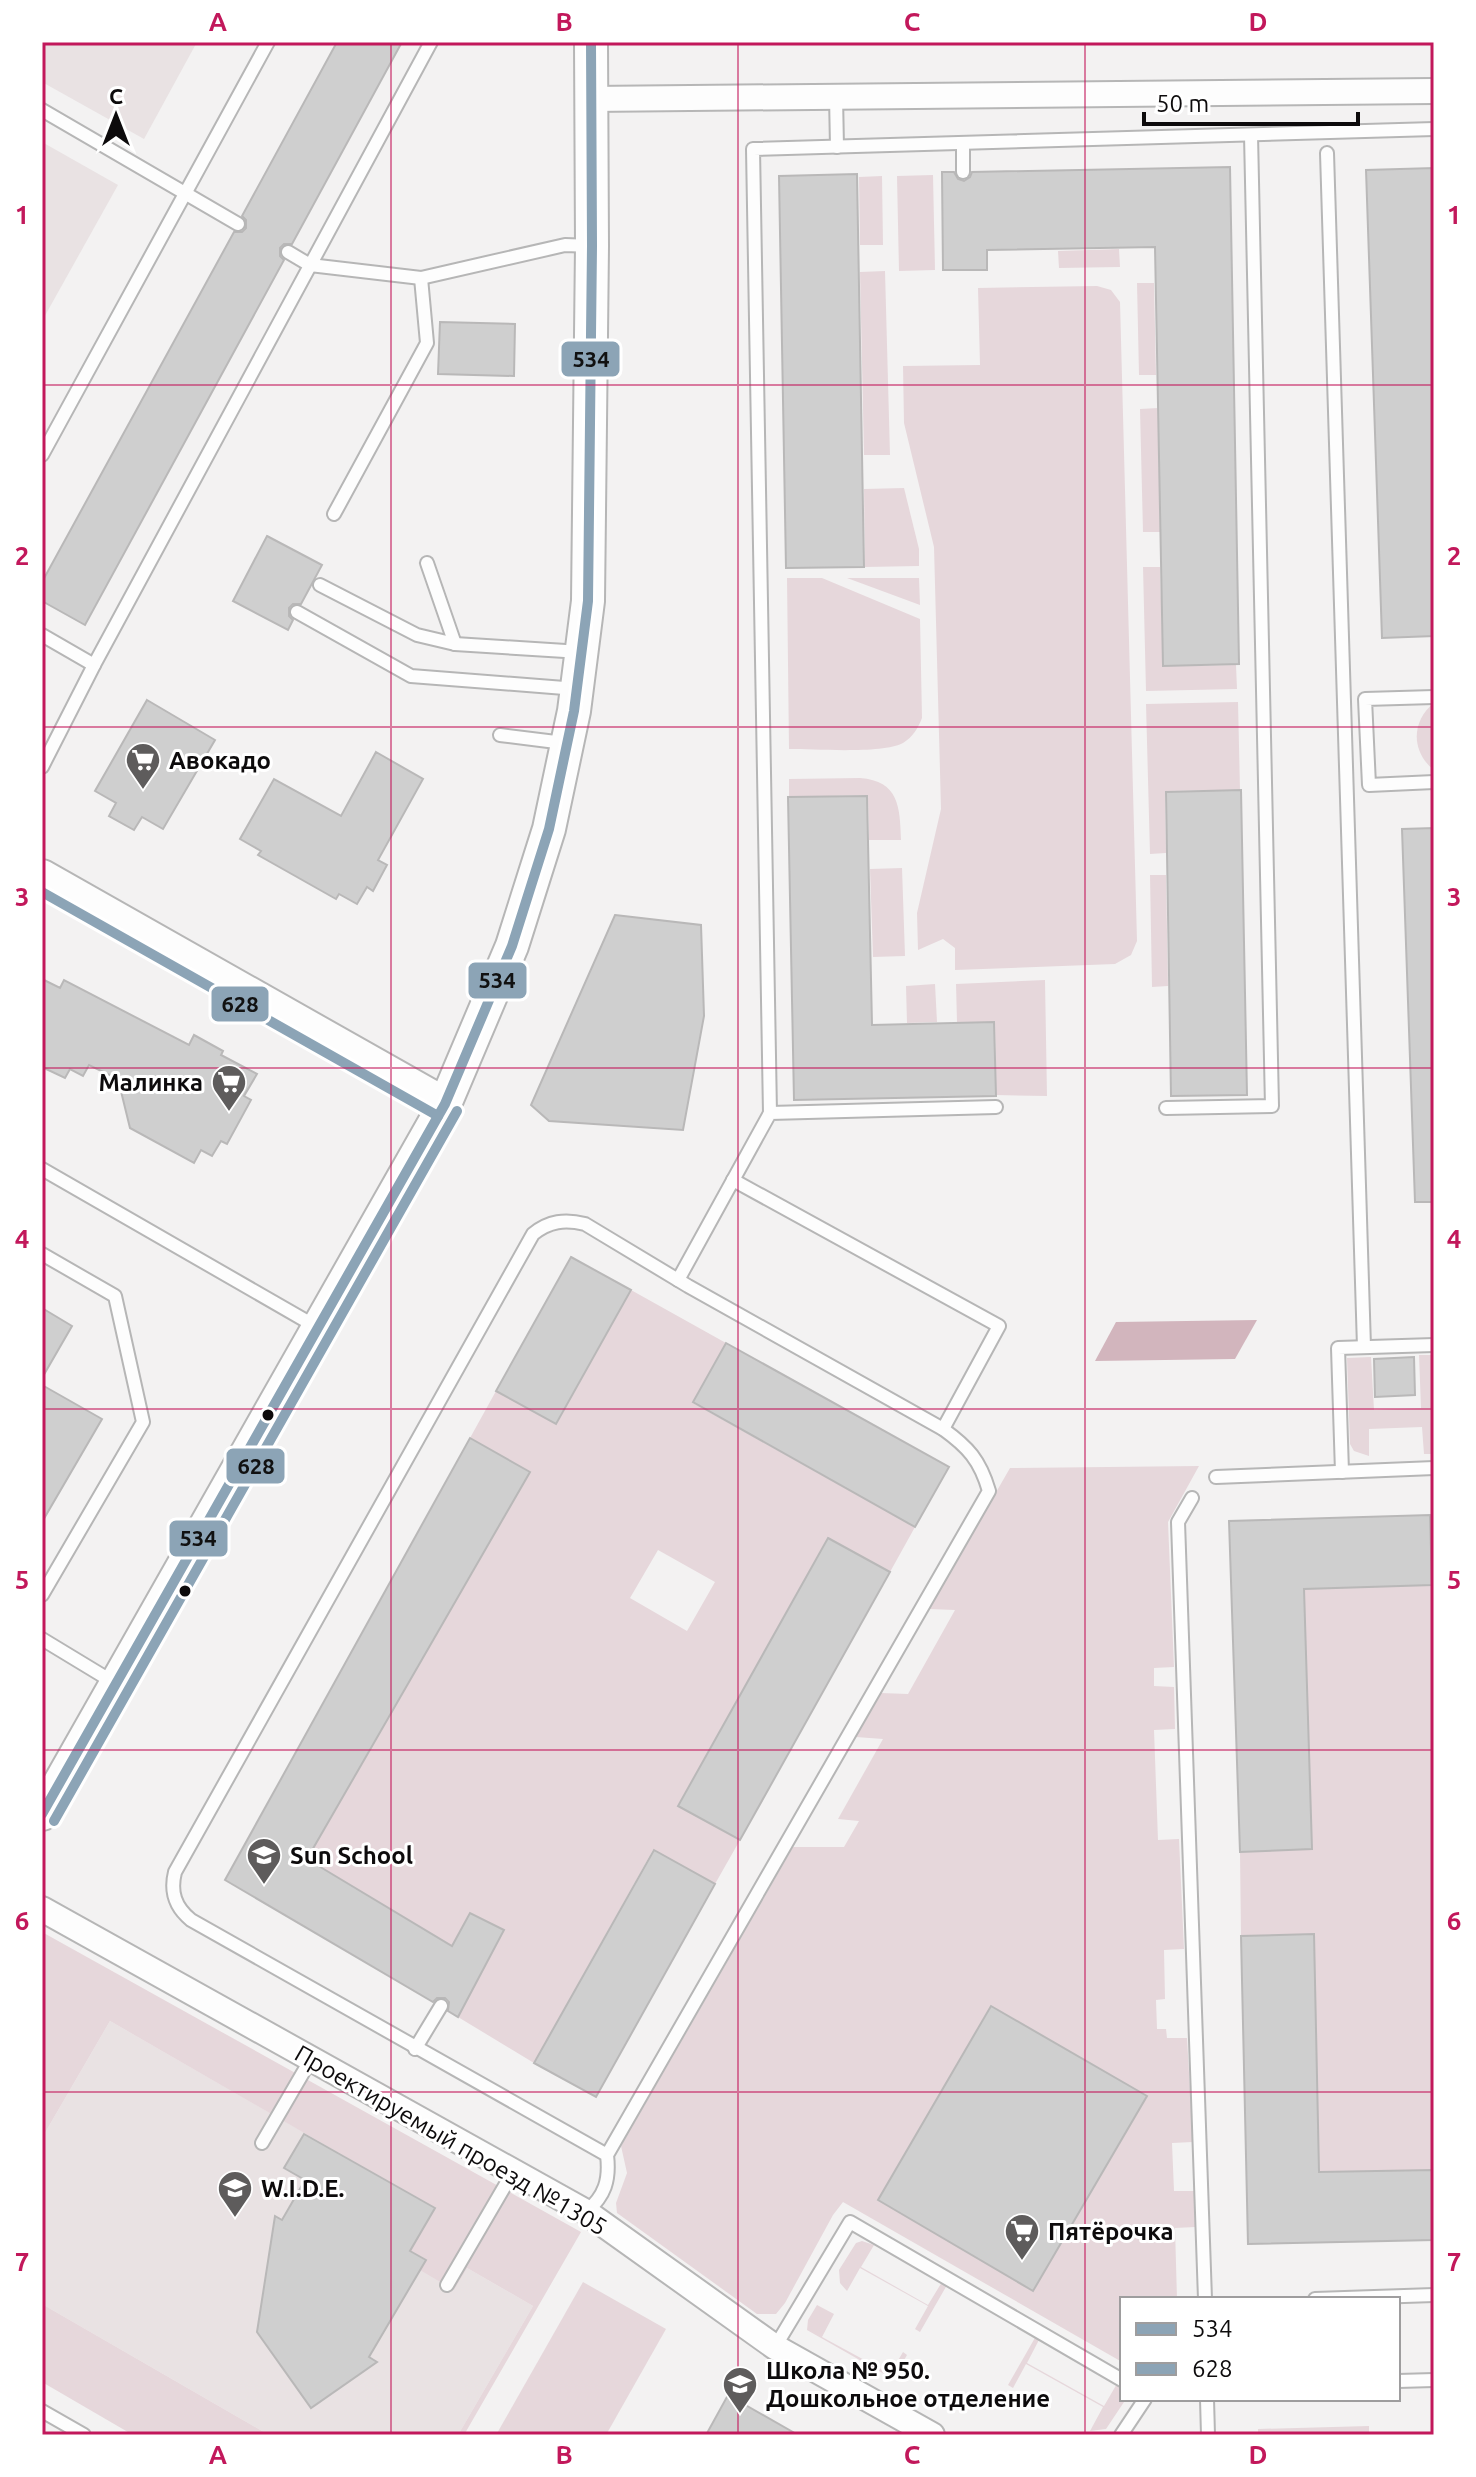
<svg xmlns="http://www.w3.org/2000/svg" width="1476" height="2477" font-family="Ubuntu,sans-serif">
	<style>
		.built { fill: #e9e2e3 }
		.green { fill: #e6d7db; fill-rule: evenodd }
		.water { fill: #d2b5bd }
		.building { fill: #cfcfcf; stroke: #b9b8b8; stroke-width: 2 }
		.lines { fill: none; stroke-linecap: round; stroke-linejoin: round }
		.service-casing { stroke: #b6b6b6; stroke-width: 16 }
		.minor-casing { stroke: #b6b6b6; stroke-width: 28 }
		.tertiary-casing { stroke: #b6b6b6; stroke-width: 36 }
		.service { stroke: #fdfdfd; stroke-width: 12 }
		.minor { stroke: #fdfdfd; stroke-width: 24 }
		.tertiary { stroke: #fdfdfd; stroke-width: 32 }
		.bus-1-casing { stroke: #fff; stroke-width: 16 }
		.bus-2-casing { stroke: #fff; stroke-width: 16 }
		.bus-1 { stroke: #8ca4b6; stroke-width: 10 }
		.bus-2 { stroke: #8ca4b6; stroke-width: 10 }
		.grid { fill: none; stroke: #c2185b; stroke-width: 2; stroke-opacity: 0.55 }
		.bus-dot { fill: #0d0b0c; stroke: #fff; stroke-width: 3 }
		.labels { text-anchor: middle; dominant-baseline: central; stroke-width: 6; stroke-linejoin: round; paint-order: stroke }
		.poi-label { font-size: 24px; font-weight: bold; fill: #0d0b0c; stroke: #fff; text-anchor: start }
		.street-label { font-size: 24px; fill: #0d0b0c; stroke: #fff }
		.line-badge { stroke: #fff; stroke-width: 3 }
		.pale-badge-label { font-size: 22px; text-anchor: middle; font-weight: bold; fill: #111 }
		.neatline { fill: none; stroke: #c2185b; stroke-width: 3 }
		.grid-label { font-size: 26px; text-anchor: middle; font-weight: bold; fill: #c2185b }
	</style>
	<rect width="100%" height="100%" fill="#f3f2f2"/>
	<g class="built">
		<path d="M42,42H197L144,139L42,82Z"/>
		<path d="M42,142L118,185L42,321Z"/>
		<path d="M110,2021L435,2208L467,2268L533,2306L458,2435H269L42,2304V2138Z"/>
	</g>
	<g class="green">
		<path d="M933,175L935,270L899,271L897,176Z"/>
		<path d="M882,176L883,245H860L859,177Z"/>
		<path d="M1119,249L1120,267L1059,268L1058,251Z"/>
		<path d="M885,271L890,455H864L860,272Z"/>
		<path d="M1137,283H1154L1156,375H1139Z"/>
		<path d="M1097,286L1111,290L1120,302L1137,941L1131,955L1115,964L955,970V948L943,939L918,950L917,913L941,809L934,547L904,423L903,366L980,365L978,288Z"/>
		<path d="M1158,408L1160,532H1143L1140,409Z"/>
		<path d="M904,488L919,549V566L865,567L864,489Z"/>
		<path d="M1143,567H1160L1163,666L1236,665L1237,689L1146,691Z"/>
		<path d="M787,578H822L920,619L922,718C918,728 913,737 903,743C883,754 815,749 789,749Z"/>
		<path d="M847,578H919L920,605Z"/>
		<path d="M1238,702L1240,790L1165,791L1166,853L1150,854L1146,704Z"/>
		<path d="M1434,703V770C1411,752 1411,721 1434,703Z"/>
		<path d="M860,778C899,781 900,807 901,840H869L868,795L789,797V779Z"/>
		<path d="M902,868L905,956L873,957L870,869Z"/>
		<path d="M1150,875H1166L1168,986L1152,987Z"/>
		<path d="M1045,980L1047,1096L996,1095L995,1022H957L956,984Z"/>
		<path d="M935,984L937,1022L907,1023L906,986Z"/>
		<path d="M631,1290L726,1343L693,1403L915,1527L890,1572L828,1538L678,1806L740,1840L715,1884L653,1850L534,2063L458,2017L504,1930L470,1913L452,1946L307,1859L530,1472L470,1438L496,1391L556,1424ZM658,1550L715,1582L687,1631L630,1598Z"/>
		<path d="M1419,1355H1434V1454H1424L1422,1427L1369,1429V1456L1354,1451L1350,1444L1347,1358L1371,1357L1374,1410L1421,1408Z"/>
		<path d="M1199,1466L1168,1522L1174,1667L1154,1668V1686L1174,1687L1175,1729L1154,1730L1158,1840L1179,1839L1184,1949L1164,1950L1165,1999L1156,2000L1157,2029H1166L1167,2038H1187L1193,2142L1172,2143L1174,2191H1194L1195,2227L1175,2228L1177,2299H1122V2362L843,2202L833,2215L785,2303L776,2314H757L617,2213L616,2203L627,2173L621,2146L793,1847H844L859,1821L838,1819L883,1739L856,1737L881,1693L908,1694L955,1610L929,1609L1010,1468ZM991,2006L1147,2097L1033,2290L878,2200Z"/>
		<path d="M1430,1515H1434V2170L1319,2172L1314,1934L1241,1936L1240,1852L1312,1849L1304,1589L1432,1585Z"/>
		<path d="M42,1932L581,2232L464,2435H458L533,2306L467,2268L454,2290L420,2270L410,2251L434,2208L110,2021L42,2138Z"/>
		<path d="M862,2241L874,2245L861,2267L928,2305L942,2282L947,2285L920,2332L915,2329L928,2306L860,2268L847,2291L840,2283L839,2270L856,2243Z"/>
		<path d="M583,2282L666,2329L606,2435H496Z"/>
		<path d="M42,2304L269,2435H133L42,2382Z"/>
		<path d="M817,2305L834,2314L822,2337L881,2369L890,2374L903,2352L907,2355L893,2379L807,2330L808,2320Z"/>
		<path d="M1036,2336L1040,2338L1027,2363L1104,2406L1118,2382L1122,2388L1124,2402L1106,2429L1090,2431L1103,2407L1026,2364L1013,2388L1008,2385Z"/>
		<path d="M1369,2426V2435H1258V2429Z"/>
	</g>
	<path class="water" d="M1257,1320L1235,1359L1095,1361L1116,1322Z"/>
	<g class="building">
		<path d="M337,42H402L292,244H284L280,248V256L284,260L85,625L42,601V582L234,232H242L246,228V220L242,216Z"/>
		<path d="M1230,167L1239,664L1163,666L1155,247L987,250V270H943L942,172H954L958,179L964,181L970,177L972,172Z"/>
		<path d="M1434,168V636L1382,638L1366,170Z"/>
		<path d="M857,174L864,567L786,568L779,176Z"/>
		<path d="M440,322L515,324L514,376L438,374Z"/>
		<path d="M267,536L322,565L301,604H293L289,608V616L293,620L288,630L233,601Z"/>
		<path d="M147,700L215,740L163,829L142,817L134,830L109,816L116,803L95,791Z"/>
		<path d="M376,752L423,779L378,860L387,865L373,891L367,887L357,904L339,894L336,899L258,855L261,851L240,839L274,779L341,816Z"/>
		<path d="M1241,790L1247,1095L1171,1096L1166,792Z"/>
		<path d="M867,796L872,1025L994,1022L996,1096L794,1100L788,797Z"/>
		<path d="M1434,828V1202H1415L1402,829Z"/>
		<path d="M615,915L701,925L704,1016L683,1130L549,1121L531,1105Z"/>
		<path d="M42,979L60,988L64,980L189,1045L194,1035L223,1051L221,1055L257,1074L244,1096L251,1100L227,1144L221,1141L212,1156L201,1150L194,1163L130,1128L118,1079L89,1065L83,1076L70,1069L65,1078L42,1067Z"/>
		<path d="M571,1257L631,1290L556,1424L496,1391Z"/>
		<path d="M42,1308L72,1326L42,1378Z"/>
		<path d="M726,1343L949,1467L915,1527L693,1402Z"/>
		<path d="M1414,1357L1415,1395L1375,1397L1374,1359Z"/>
		<path d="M42,1385L102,1419L42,1522Z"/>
		<path d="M470,1438L530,1472L307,1859L452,1946L470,1913L504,1930L458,2017L448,2011L449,2002L445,1998H437L433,2002L225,1880Z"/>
		<path d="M1430,1515L1432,1585L1304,1589L1312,1849L1240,1852L1229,1521Z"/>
		<path d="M828,1538L890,1572L740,1840L678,1806Z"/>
		<path d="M654,1850L715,1884L596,2097L534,2063Z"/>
		<path d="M1314,1934L1319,2172L1434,2170V2240L1248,2244L1241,1936Z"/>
		<path d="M991,2006L1147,2096L1033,2291L878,2200Z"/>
		<path d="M304,2134L435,2208L410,2251L426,2260L369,2357L377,2362L311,2408L257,2332L275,2216L282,2220L305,2180L284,2168Z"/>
		<path d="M728,2395L798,2435H706Z"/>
	</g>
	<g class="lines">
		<g class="service-casing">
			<g id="service">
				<path d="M836,96L837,147"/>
				<path d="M42,110L238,224"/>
				<path d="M963,143V172"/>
				<path d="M1327,153L1364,1347"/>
				<path d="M288,252L310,265L421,278L565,245L592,246"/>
				<path d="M42,455L268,42"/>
				<path d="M334,514L427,343L421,278"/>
				<path d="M427,563L455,644"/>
				<path d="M320,585L417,635L455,644L581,652"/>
				<path d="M297,612L411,676L577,689"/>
				<path d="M42,635L94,665L42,767"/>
				<path d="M94,665L431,42"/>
				<path d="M1434,697L1365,699L1369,785L1434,782"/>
				<path d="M500,735L564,743"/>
				<path d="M1166,1108L1272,1106L1251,135"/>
				<path d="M770,1113L753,149L1434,129"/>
				<path d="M42,1169L315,1326"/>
				<path d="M733,1180L999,1326L943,1429"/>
				<path d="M42,1254L115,1296L143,1422L42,1595"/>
				<path d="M678,1280L770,1113L996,1107"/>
				<path d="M1342,1472L1338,1348L1434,1345"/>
				<path d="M1216,1477L1434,1468"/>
				<path d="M1192,1498L1178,1522L1205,2299"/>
				<path d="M42,1639L113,1682"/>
				<path d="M415,2049L441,2006"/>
				<path d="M262,2143L311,2059"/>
				<path d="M586,2212C605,2196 610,2180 607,2155L191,1920C175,1907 170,1892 175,1872L533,1234C549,1221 565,1219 585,1224L688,1286L943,1429C968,1447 980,1460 989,1491L607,2155"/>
				<path d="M447,2285L513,2172"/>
				<path d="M1315,2299L1434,2295"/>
				<path d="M775,2347L850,2222L1122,2380"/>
				<path d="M1398,2381L1434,2380"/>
				<path d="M1207,2399L1208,2435"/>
				<path d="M42,2411L84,2435"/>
				<path d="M1121,2435L1145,2399"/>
			</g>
		</g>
		<g class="minor-casing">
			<g id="minor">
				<path d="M591,99L1434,91"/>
				<path d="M42,1909L586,2212L775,2347L932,2435"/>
			</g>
		</g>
		<g class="tertiary-casing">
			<g id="tertiary">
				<path d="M42,876L445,1104"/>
				<path d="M42,1814L445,1104L512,946L549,829L574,711L588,601L592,246L591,42"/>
			</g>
		</g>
		<use href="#service" class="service"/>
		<use href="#minor" class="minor"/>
		<use href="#tertiary" class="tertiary"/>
		<g class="bus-1-casing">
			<path id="bus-1" d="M42,1814L445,1104L512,946L549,829L574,711L588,601L592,246L591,42"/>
		</g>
		<g class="bus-2-casing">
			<g id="bus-2">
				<path d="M42,892L438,1116"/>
				<path d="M54,1821L457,1111"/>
			</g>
		</g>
		<use href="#bus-1" class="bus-1"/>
		<use href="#bus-2" class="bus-2"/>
	</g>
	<path class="grid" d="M391,42V2435M738,42V2435M1085,42V2435M42,385H1434M42,727H1434M42,1068H1434M42,1409H1434M42,1750H1434M42,2092H1434"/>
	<defs>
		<g id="supermarket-pin" transform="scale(1.8)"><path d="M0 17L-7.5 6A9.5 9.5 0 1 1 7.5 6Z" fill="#5e5c5c" stroke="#fff"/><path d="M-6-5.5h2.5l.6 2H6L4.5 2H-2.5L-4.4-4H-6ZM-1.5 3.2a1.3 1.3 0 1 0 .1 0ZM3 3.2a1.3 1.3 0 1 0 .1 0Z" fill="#fff"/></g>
		<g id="school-pin" transform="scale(1.8)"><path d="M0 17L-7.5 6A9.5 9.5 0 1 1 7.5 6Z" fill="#5e5c5c" stroke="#fff"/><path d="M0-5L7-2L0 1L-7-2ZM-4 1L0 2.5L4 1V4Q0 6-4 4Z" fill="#fff"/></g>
	</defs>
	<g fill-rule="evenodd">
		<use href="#supermarket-pin" x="143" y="760"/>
		<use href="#supermarket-pin" x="229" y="1082"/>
		<use href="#school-pin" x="264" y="1855"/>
		<use href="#school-pin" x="235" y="2188"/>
		<use href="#supermarket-pin" x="1022" y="2231"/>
		<use href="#school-pin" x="740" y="2384"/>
	</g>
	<g class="bus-dot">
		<circle cx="268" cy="1415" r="7"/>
		<circle cx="185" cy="1591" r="7"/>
	</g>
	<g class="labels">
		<g class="poi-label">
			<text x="169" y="760">Авокадо</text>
			<text x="203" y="1082" text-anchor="end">Малинка</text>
			<text x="290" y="1855">Sun School</text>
			<text x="261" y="2188">W.I.D.E.</text>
			<text x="1048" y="2231">Пятёрочка</text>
			<text x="766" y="2370">Школа № 950.<tspan x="766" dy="28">Дошкольное отделение</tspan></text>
		</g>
		<g class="street-label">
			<text transform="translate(451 2140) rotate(30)">Проектируемый проезд №1305</text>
		</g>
	</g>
	<g class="line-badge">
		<rect x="560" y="340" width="61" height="38" rx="8" fill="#8ca4b6"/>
		<rect x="467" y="961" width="61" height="39" rx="8" fill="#8ca4b6"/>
		<rect x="210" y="985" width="60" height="38" rx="8" fill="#8ca4b6"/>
		<rect x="225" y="1447" width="61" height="38" rx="8" fill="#8ca4b6"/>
		<rect x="168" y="1519" width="61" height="39" rx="8" fill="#8ca4b6"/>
	</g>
	<g class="pale-badge-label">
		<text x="591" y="367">534</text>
		<text x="497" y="988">534</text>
		<text x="240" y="1012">628</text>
		<text x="256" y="1474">628</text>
		<text x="198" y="1546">534</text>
	</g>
	<rect width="1476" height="2477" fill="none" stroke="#ffffff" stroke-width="88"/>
	<rect x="1120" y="2297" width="280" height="104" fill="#ffffff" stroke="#9e9d9e" stroke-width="2"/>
	<rect x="1136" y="2323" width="40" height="12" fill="#8ca4b6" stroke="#9e9d9e" stroke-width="2"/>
	<text x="1192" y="2337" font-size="24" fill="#0d0b0c">534</text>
	<rect x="1136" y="2363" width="40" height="12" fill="#8ca4b6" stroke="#9e9d9e" stroke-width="2"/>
	<text x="1192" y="2377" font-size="24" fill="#0d0b0c">628</text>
	<g transform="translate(116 116)" stroke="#ffffff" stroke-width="6" paint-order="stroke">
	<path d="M0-6L14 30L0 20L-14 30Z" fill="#0d0b0c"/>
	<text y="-12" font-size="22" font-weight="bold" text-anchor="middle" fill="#0d0b0c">С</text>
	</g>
	<path d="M1144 112v12h214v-12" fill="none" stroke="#0d0b0c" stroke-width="4"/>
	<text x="1156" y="112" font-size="24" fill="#0d0b0c" stroke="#ffffff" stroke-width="6" paint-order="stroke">50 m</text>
	<rect x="44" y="44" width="1388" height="2389" class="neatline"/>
	<g class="grid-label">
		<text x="218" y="31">A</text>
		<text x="564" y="31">B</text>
		<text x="912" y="31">C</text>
		<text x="1258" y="31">D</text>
		<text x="22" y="224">1</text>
		<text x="1454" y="224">1</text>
		<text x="22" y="565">2</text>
		<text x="1454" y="565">2</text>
		<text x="22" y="906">3</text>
		<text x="1454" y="906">3</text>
		<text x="22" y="1248">4</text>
		<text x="1454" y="1248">4</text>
		<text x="22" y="1589">5</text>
		<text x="1454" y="1589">5</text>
		<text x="22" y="1930">6</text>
		<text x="1454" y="1930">6</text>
		<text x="22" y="2271">7</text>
		<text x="1454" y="2271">7</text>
		<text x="218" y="2464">A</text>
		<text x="564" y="2464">B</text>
		<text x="912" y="2464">C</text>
		<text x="1258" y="2464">D</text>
	</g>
</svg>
